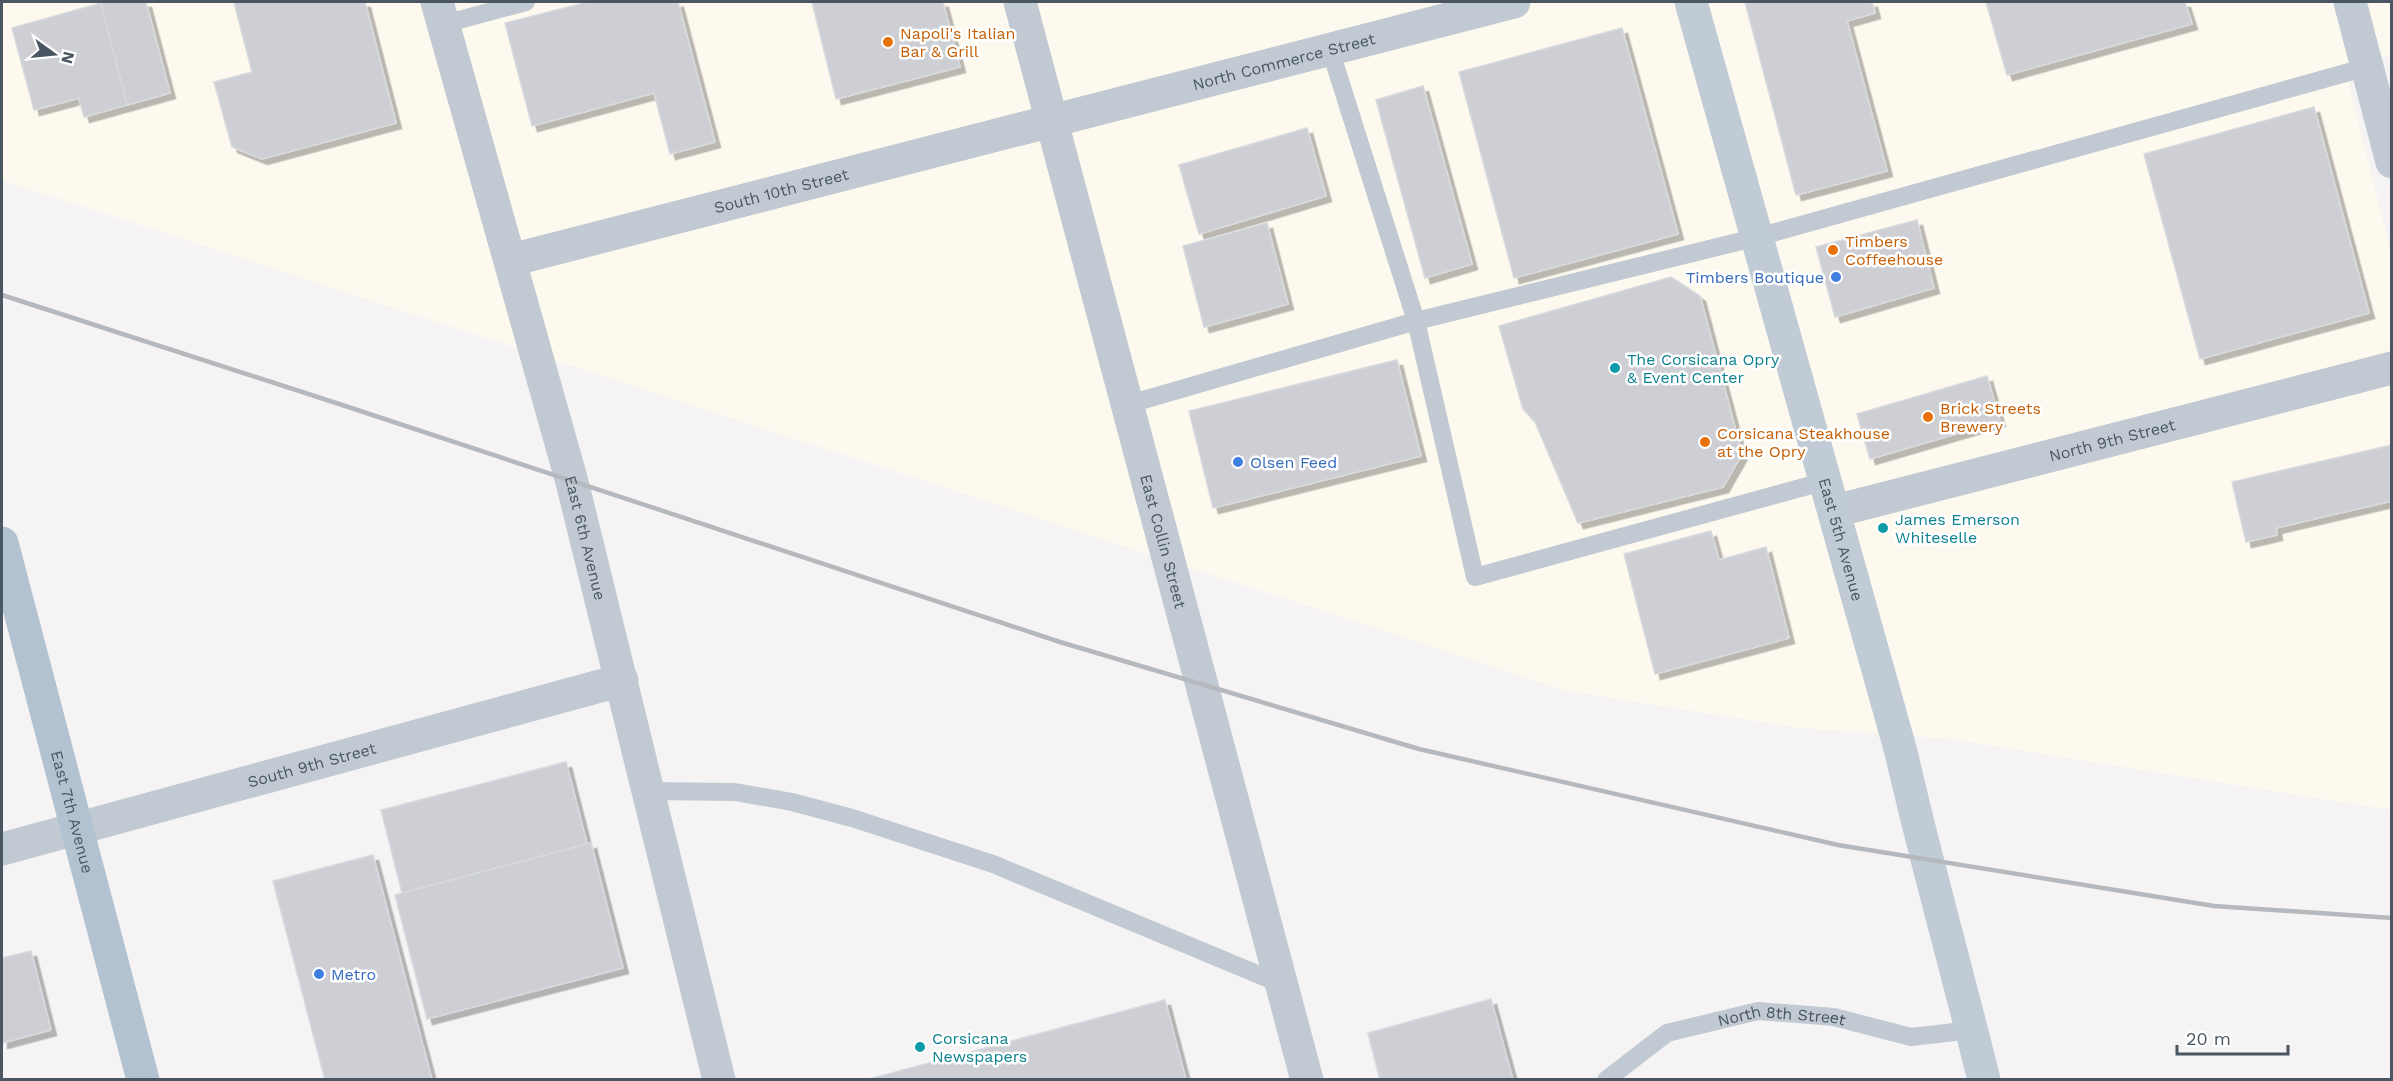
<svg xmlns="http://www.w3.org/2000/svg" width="2393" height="1081" font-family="'Work Sans',sans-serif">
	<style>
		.commercial { fill: #fdf9ef }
		.building { fill: #cdcfd5; stroke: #d7d9de; stroke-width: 1.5; filter: url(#shadow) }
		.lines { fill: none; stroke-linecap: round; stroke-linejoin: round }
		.lane { stroke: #c1cad2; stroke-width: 18 }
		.street { stroke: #c1cad2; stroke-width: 33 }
		.secondary { stroke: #c1cbd6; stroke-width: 33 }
		.primary { stroke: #b3c2d1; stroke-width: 33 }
		.rail { stroke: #b5b8bd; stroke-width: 4.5 }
		.food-dot { fill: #e8710a; stroke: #fff; stroke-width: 2 }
		.shop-dot { fill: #3f7fe0; stroke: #fff; stroke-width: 2 }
		.culture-dot { fill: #0f9aa8; stroke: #fff; stroke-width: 2 }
		.labels { text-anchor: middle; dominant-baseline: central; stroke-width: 5; stroke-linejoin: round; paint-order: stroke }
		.food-label { font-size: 16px; fill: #c56008; stroke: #fff; text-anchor: start }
		.street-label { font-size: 16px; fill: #4a5661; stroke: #fff }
		.shop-label { font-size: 16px; fill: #366cbe; stroke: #fff; text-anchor: start }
		.culture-label { font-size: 16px; fill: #0d838f; stroke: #fff; text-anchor: start }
	</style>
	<defs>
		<filter id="shadow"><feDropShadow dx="5.5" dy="5.5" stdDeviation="0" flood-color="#0004"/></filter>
	</defs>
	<rect width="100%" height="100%" fill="#f5f3f3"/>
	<path class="commercial" d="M2,2H2391V56L2345,68L2391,252V810L1950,739L1799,728L1568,691L2,180Z"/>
	<g class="building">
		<path d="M100,2H146L170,93L127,105Z"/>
		<path d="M234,2H365L396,123L262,159L232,147L214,82L252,72Z"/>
		<path d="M588,2H678L715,142L670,154L654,93L532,126L505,23Z"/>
		<path d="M812,2H943L960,67L836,99Z"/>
		<path d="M1745,2H1872L1875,13L1847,21L1887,171L1796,195Z"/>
		<path d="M1986,2H2185L2192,24L2007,75Z"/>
		<path d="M101,3L127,105L84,117L79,98L34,110L12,28Z"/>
		<path d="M1622,28L1678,234L1514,278L1459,72Z"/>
		<path d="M1423,86L1472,264L1425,278L1376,100Z"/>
		<path d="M2314,107L2369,313L2200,359L2144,154Z"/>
		<path d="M1307,128L1326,196L1199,234L1179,165Z"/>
		<path d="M1917,220L1934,288L1835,317L1816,247Z"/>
		<path d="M1267,223L1288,304L1204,327L1183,246Z"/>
		<path d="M1671,277L1700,296L1742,454L1723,487L1578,523L1535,422L1523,409L1499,326Z"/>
		<path d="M1397,360L1421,456L1213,508L1189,411Z"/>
		<path d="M1987,376L2000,421L1870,459L1857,414Z"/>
		<path d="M2392,445V501L2276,528L2277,535L2246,542L2232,482Z"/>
		<path d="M1711,531L1719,560L1766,547L1789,638L1655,674L1624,554Z"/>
		<path d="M566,762L587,844L402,893L381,810Z"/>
		<path d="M591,843L623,968L427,1019L395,895Z"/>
		<path d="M373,855L432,1080H325L273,881Z"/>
		<path d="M31,951L51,1030L2,1043V958Z"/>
		<path d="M1491,999L1513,1080H1380L1368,1033Z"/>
		<path d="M1165,1000L1186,1080H869V1079Z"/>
	</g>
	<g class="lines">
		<g class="lane">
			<path d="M444,24L526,2"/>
			<path d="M1330,49L1416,321L1475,577L1826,481"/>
			<path d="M1126,405L1416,321L1758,237L2367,67"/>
			<path d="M649,791L735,792L792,802L852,818L993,864L1281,984"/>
			<path id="s1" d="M1606,1080L1667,1033L1758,1011L1834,1017L1911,1037L1972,1030"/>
		</g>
		<g class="street">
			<path id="s2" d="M437,2L572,482L719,1080"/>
			<path id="s3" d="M1020,2L1307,1080"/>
			<path d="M2350,2L2392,162"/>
			<path id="s4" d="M511,260L1514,2"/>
			<path id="s5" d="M1835,511L2392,368"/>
			<path id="s6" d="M2,849L622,680"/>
		</g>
		<path class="secondary" id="s7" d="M1691,2L1901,752C1926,862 1957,970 1984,1080"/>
		<path class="primary" id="s8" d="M2,543L143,1080"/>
		<path class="rail" d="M2,295L330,401L1060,642L1419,749L1838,845L2214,906L2392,918"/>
	</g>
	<g class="food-dot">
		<circle cx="888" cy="42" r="6"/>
		<circle cx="1833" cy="250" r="6"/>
		<circle cx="1928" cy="417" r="6"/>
		<circle cx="1705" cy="442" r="6"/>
	</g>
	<g class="shop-dot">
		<circle cx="1836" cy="277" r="6"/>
		<circle cx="1238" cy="462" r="6"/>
		<circle cx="319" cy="974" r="6"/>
	</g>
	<g class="culture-dot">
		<circle cx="1615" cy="368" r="6"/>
		<circle cx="1883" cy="528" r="6"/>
		<circle cx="920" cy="1047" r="6"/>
	</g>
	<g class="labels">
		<g class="food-label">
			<text x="900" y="33">Napoli's Italian<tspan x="900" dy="18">Bar &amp; Grill</tspan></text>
			<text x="1845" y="241">Timbers<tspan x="1845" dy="18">Coffeehouse</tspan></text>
			<text x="1940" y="408">Brick Streets<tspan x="1940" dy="18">Brewery</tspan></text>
			<text x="1717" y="433">Corsicana Steakhouse<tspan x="1717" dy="18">at the Opry</tspan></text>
		</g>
		<g class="street-label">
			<text stroke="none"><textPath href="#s4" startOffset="798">North Commerce Street</textPath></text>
			<text stroke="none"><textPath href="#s4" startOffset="279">South 10th Street</textPath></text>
			<text stroke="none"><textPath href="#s5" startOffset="286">North 9th Street</textPath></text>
			<text stroke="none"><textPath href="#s2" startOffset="556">East 6th Avenue</textPath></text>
			<text stroke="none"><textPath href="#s7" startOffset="558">East 5th Avenue</textPath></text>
			<text stroke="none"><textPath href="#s3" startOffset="558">East Collin Street</textPath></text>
			<text stroke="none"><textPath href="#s6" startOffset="321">South 9th Street</textPath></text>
			<text stroke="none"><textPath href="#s8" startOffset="278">East 7th Avenue</textPath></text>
			<text stroke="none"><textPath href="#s1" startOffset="194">North 8th Street</textPath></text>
		</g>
		<g class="shop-label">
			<text x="1824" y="277" text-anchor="end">Timbers Boutique</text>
			<text x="1250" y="462">Olsen Feed</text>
			<text x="331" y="974">Metro</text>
		</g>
		<g class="culture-label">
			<text x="1627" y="359">The Corsicana Opry<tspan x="1627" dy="18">&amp; Event Center</tspan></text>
			<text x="1895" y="519">James Emerson<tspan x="1895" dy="18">Whiteselle</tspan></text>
			<text x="932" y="1038">Corsicana<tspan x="932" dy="18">Newspapers</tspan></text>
		</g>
	</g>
	<rect width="2393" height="1081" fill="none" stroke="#4a5661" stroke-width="6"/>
	<g transform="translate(54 54) rotate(105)" stroke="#ffffff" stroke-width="4.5" paint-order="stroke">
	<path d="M0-4.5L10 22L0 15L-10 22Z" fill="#4a5661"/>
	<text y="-9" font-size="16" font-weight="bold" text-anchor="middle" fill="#4a5661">N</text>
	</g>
	<path d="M2177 1045v9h111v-9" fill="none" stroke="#4a5661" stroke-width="3"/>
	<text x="2186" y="1045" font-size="18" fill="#4a5661" stroke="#ffffff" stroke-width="4.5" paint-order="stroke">20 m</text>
</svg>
